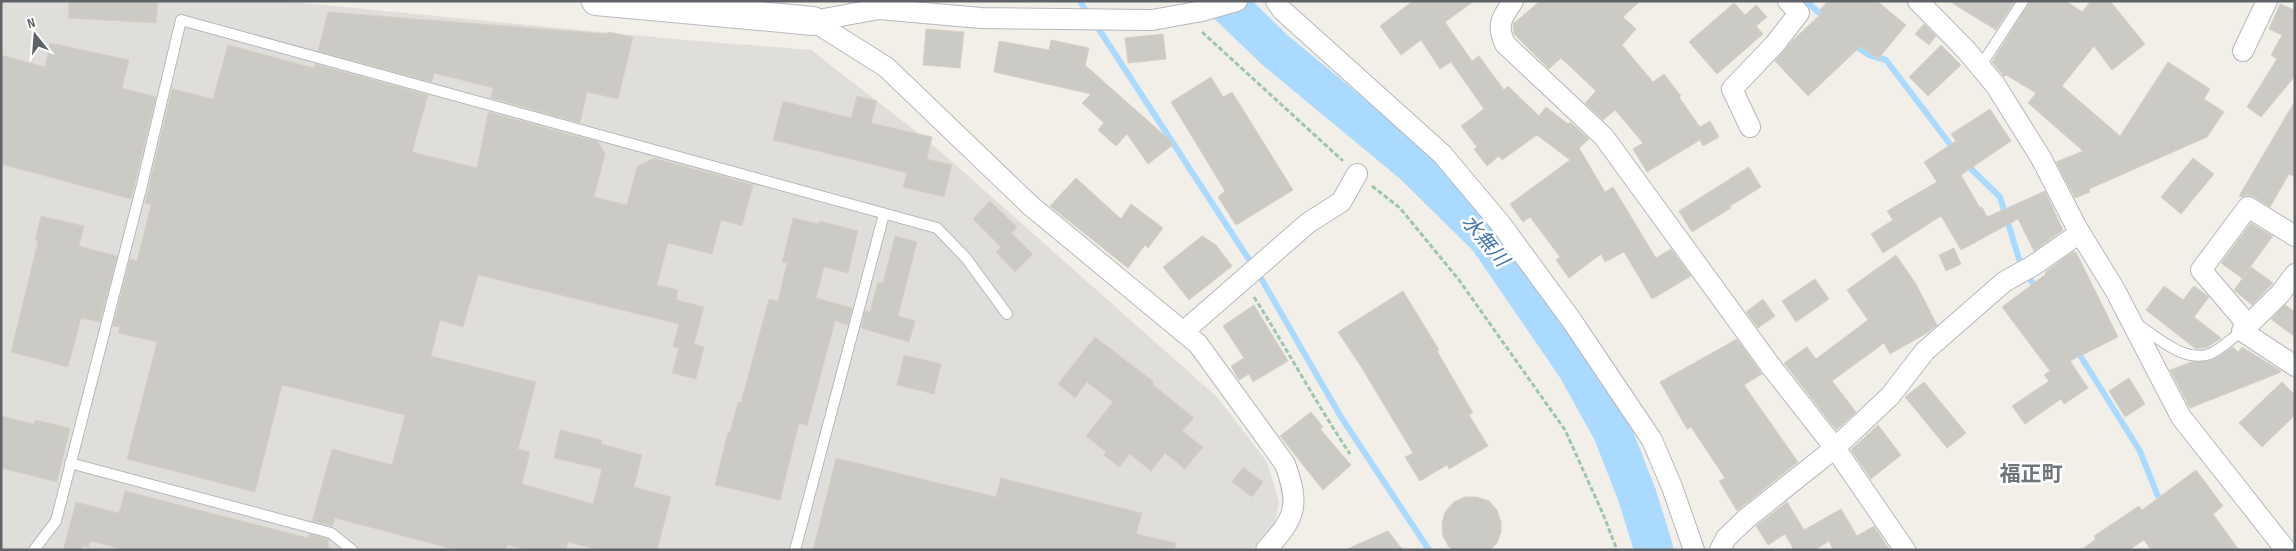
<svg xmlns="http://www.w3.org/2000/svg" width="2296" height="551" font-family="'Sofia Sans Condensed','Noto Sans JP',sans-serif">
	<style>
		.industrial { fill: #e0deda }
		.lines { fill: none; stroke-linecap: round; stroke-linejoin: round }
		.stream { stroke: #aadaff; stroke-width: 6 }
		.river { stroke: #aadaff; stroke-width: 39 }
		.building { fill: #cccac5; stroke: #d6d1c6 }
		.lane-casing { stroke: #b5b8bc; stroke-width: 12 }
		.street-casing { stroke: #b5b8bc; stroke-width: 22 }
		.secondary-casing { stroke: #b6babf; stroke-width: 30 }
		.path { stroke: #9cc7a9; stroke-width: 3; stroke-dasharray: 5 2.5; stroke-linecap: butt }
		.lane { stroke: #fff; stroke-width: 10 }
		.street { stroke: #fff; stroke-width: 20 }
		.secondary { stroke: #fff; stroke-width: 28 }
		.labels { text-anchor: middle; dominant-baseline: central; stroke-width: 5; stroke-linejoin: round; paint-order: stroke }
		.water-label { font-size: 20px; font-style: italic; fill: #4174aa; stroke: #fff }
		.quarter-label { font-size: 21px; font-weight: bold; fill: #70757a; stroke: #fff }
	</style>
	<rect width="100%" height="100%" fill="#f1efe8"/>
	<path class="industrial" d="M1,1H282L673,39L811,50L931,143L1217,397L1267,462L1279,501L1274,528L1251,550H1Z"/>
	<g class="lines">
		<g class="stream">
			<path d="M1080,1L1086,11"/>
			<path d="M1806,1L1827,20"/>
			<path d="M1098,28L1259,275L1341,417L1429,550"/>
			<path d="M1853,44L1869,55L1886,60L1956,152"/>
			<path d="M1965,163L2000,197L2019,259L2037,291"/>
			<path d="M2076,349L2140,451L2161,504"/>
		</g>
		<path class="river" d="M1224,1L1276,51L1414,165L1488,238L1577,368L1612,431L1637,495L1654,550"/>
	</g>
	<g class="building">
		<path d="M69,1H158L156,23L68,18Z"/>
		<path d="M1413,1H1474L1445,22L1472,61L1479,56L1504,90L1508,86L1539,116L1546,107L1568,124L1570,122L1589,139L1579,148L1605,192L1613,187L1656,258L1671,249L1691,276L1652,299L1624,252L1605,262L1601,254L1569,278L1556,260L1560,257L1530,217L1523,222L1510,204L1570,160L1537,135L1502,160L1499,156L1487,166L1474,149L1477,147L1461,126L1484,109L1451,62L1440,69L1421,40L1401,55L1380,26Z"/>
		<path d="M1540,1H1640L1623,17L1636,29L1622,45L1653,82L1664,74L1681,96L1679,97L1700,127L1710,121L1719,137L1703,146L1700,140L1647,172L1633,149L1643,143L1615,110L1603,120L1585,103L1596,91L1561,58L1549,69L1514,34L1513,24Z"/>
		<path d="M1828,1H1877L1906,25L1878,59L1861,46L1808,96L1775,61L1794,39L1822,13L1819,11Z"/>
		<path d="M1949,1H2015L1996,30Z"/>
		<path d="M2030,1H2066L2082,12L2091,1H2110L2145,44L2112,70L2094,46L2062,86L2120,136L2168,62L2210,89L2204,99L2224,112L2207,137L2089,189L2090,192L2075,198L2056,162L2083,151L2028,103L2036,93L2006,75L2004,77L1992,62Z"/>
		<path d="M1734,3L1745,15L1756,5L1767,17L1756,26L1763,34L1717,74L1689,42Z"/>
		<path d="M2280,4L2295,10V76L2261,117L2247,107L2277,59L2271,55L2282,35L2269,29Z"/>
		<path d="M328,12L608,34V32L633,37L618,99L587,92L580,123L491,98L493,88L434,73L432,82L318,51Z"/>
		<path d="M1924,24L1936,36L1929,45L1915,34Z"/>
		<path d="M926,29L964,32L960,68L923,65Z"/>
		<path d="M1163,34L1166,59L1128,63L1125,38Z"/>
		<path d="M1051,40L1089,48L1085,65L1174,144L1148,164L1127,134L1116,146L1098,130L1104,123L1082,103L1091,94L994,72L999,41L1049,50Z"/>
		<path d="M50,43L129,60L122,88L156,97L131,199L1,164V55L45,67Z"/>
		<path d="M228,45L314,68L315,64L428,95L412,152L477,168L488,112L598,142L605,154L594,197L627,205L637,167L654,158L753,185L742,226L721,220L712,254L668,243L657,285L678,290L676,300L704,307L694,344L704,347L696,379L672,373L679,348L673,347L679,324L478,275L463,327L440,320L431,356L536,382L518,449L530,452L522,484L593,504L602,469L554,458L560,430L602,440L601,444L642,455L634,487L671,497L657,550H600L568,542L566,550H526L507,545L506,550H457L335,518L333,526L312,521L332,449L392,465L405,415L282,385L255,492L127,459L157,342L118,333L120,327L113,326L130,259L137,261L151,205L145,203L172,89L213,99Z"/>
		<path d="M1941,45L1961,65L1928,96L1909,77Z"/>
		<path d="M1211,77L1223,97L1232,92L1293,190L1236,225L1218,197L1225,191L1171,102Z"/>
		<path d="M857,96L877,101L871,123L932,137L927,159L952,165L944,197L903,187L907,173L773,140L783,101L851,118Z"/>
		<path d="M2295,101V177L2289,174L2270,207L2254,197L2248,195L2242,197L2239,196Z"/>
		<path d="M1990,109L2011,141L1961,175L1980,208L1982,207L1987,217L2045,191L2063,230L2034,251L2018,219L1961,250L1941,216L1883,253L1871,234L1893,220L1887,211L1937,182L1924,162L1956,141L1951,134Z"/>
		<path d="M2193,158L2214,174L2181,214L2161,197Z"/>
		<path d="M1749,167L1761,187L1730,206L1731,208L1692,232L1679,211Z"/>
		<path d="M1076,178L1121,219L1131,204L1163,228L1148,248L1145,245L1128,268L1050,206Z"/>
		<path d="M990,201L1017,227L1011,233L1033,254L1015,272L996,252L1001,247L973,219Z"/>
		<path d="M41,216L84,226L79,246L117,256L100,322L81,318L68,367L11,352L38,241L35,240Z"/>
		<path d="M793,218L819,224L820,221L858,231L848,273L824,267L816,298L852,308L848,325L835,321L807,426L799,423L780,500L715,485L728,432L730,433L738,402H741L769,299L778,301L787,263L782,262Z"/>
		<path d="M2251,223L2273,236L2242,278L2221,263Z"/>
		<path d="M895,236L917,242L898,316L915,321L909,342L861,328L865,311L870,312L878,282L883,283Z"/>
		<path d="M1202,236L1216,245L1232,266L1189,300L1163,267Z"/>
		<path d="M1954,248L1961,264L1946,271L1939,255Z"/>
		<path d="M2073,252H2076L2118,337L2070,361L2088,388L2064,404L2061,399L2025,424L2012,406L2049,381L2044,375L2050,371L2002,307L2046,274L2045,272Z"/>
		<path d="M1896,255L1916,284L1937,325L1927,333L1890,354L1884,343L1832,381L1856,412L1836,430L1784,363L1807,347L1816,359L1868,320L1847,290Z"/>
		<path d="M2251,267L2273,283L2252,305L2234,290Z"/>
		<path d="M1815,279L1829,299L1796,322L1782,301Z"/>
		<path d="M2164,286L2183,300L2194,286L2209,297L2194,317L2221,338L2208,347L2196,349L2146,310Z"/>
		<path d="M1403,291L1439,350L1437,351L1473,413L1469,415L1488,446L1449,469L1447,465L1420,481L1405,457L1413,453L1360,365L1338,332Z"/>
		<path d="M1763,299L1775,316L1758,328L1746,312Z"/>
		<path d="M1254,305L1288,361L1253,382L1249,374L1239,380L1231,366L1244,358L1223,326Z"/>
		<path d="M2285,305L2295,312V337L2271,319Z"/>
		<path d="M1095,337L1154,382L1152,384L1194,418L1182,431L1203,447L1185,469L1165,453L1151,471L1130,454L1119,467L1104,455L1106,452L1086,436L1113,402L1087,382L1075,398L1058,384Z"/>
		<path d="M1737,339L1762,374L1744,385L1798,462L1737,511L1719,481L1725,478L1691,427L1687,429L1660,382Z"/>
		<path d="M2233,347L2238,352L2242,347L2281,371L2279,373L2190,408L2170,370L2191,362L2213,360Z"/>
		<path d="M904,355L941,364L934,394L897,385Z"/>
		<path d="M2129,378L2145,404L2125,417L2109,391Z"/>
		<path d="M1924,382L1966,433L1947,448L1905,397Z"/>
		<path d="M2282,382L2295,395V415L2262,447L2239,423Z"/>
		<path d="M1311,412L1323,427L1320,429L1351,465L1323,490L1280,436Z"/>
		<path d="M1,416L34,424L35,420L70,428L57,482L1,468Z"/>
		<path d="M1878,425L1901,455L1871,479L1851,450Z"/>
		<path d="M836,458L996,497L1001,478L1142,513L1136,534L1176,543L1175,550H813Z"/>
		<path d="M1243,467L1263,482L1252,497L1232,482Z"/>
		<path d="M2196,470L2223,506L2213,514L2239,550H2151L2144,540L2129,550H2081L2096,539L2094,536L2139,506L2142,510Z"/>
		<path d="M125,491L308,538L309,534L328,539L329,550H125L90,541L89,547L83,546L82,550H63L76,502L119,513Z"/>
		<path d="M1465,497H1477L1489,501L1497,510L1501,522V532L1497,543L1490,550H1453L1449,547L1443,536L1442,524L1445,512L1454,502Z"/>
		<path d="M1787,502L1804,530L1841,509L1857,536L1874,526L1890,550H1833L1829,541L1815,550H1794L1785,534L1768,545L1756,526Z"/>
		<path d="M1388,531L1403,550H1345Z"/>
	</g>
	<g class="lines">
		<g class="lane-casing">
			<g id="lane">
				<path d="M1980,67L2023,1"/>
				<path d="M2137,324C2157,337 2184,363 2210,354C2221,349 2232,338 2242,331"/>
				<path d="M70,463L331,533L352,550"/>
				<path d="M34,550L56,521L141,189L181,20L937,228L966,258L1007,314"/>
				<path d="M795,550L884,214"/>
			</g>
		</g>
		<g class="street-casing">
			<g id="street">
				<path d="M1276,1L1282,10L1442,154L1500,223L1572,321L1652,440L1672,487L1694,550"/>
				<path d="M1513,1C1502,18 1496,24 1505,44L1604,137L1773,369L1835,448L1890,396L1925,351L2004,282L2034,265L2080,233"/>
				<path d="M1918,1L1967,51L1996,86L2041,158L2077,228L2115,290L2181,417L2286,550"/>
				<path d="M813,21L886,67L1031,206L1198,344L1285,464C1300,506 1296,517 1266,550"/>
				<path d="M813,21L879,9L981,18L1152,20L1202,11L1237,1"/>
				<path d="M2243,51L2267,1"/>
				<path d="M1750,127L1732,89L1775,44L1799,13L1788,1"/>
				<path d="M2295,274L2280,294L2242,331L2295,366"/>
				<path d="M2248,325L2201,270L2248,207L2295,236"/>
				<path d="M1183,332L1308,223L1341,202L1357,174"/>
				<path d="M1720,550L1726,538L1747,518L1835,448L1905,550"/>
			</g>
		</g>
		<g class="secondary-casing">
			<path id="secondary" d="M596,1L813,21"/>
		</g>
		<g class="path">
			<path d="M1202,32L1343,161"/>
			<path d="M1372,186L1400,208L1459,280L1565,430L1603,514L1617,550"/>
			<path d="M1254,297C1287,349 1316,403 1350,454"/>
		</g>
		<use href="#lane" class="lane"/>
		<use href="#street" class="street"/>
		<use href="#secondary" class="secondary"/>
	</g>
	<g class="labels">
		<g class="water-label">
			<text transform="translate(1485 241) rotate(50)">水無川</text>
		</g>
		<g class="quarter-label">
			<text x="2031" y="474">福正町</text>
		</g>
	</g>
	<rect width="2296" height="551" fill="none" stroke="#5f6368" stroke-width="5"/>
	<g transform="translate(35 35) rotate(343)" stroke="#ffffff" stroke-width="4" paint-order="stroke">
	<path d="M0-4L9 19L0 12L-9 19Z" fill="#5f6368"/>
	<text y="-8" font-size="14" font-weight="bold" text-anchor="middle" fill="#5f6368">N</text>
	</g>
</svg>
